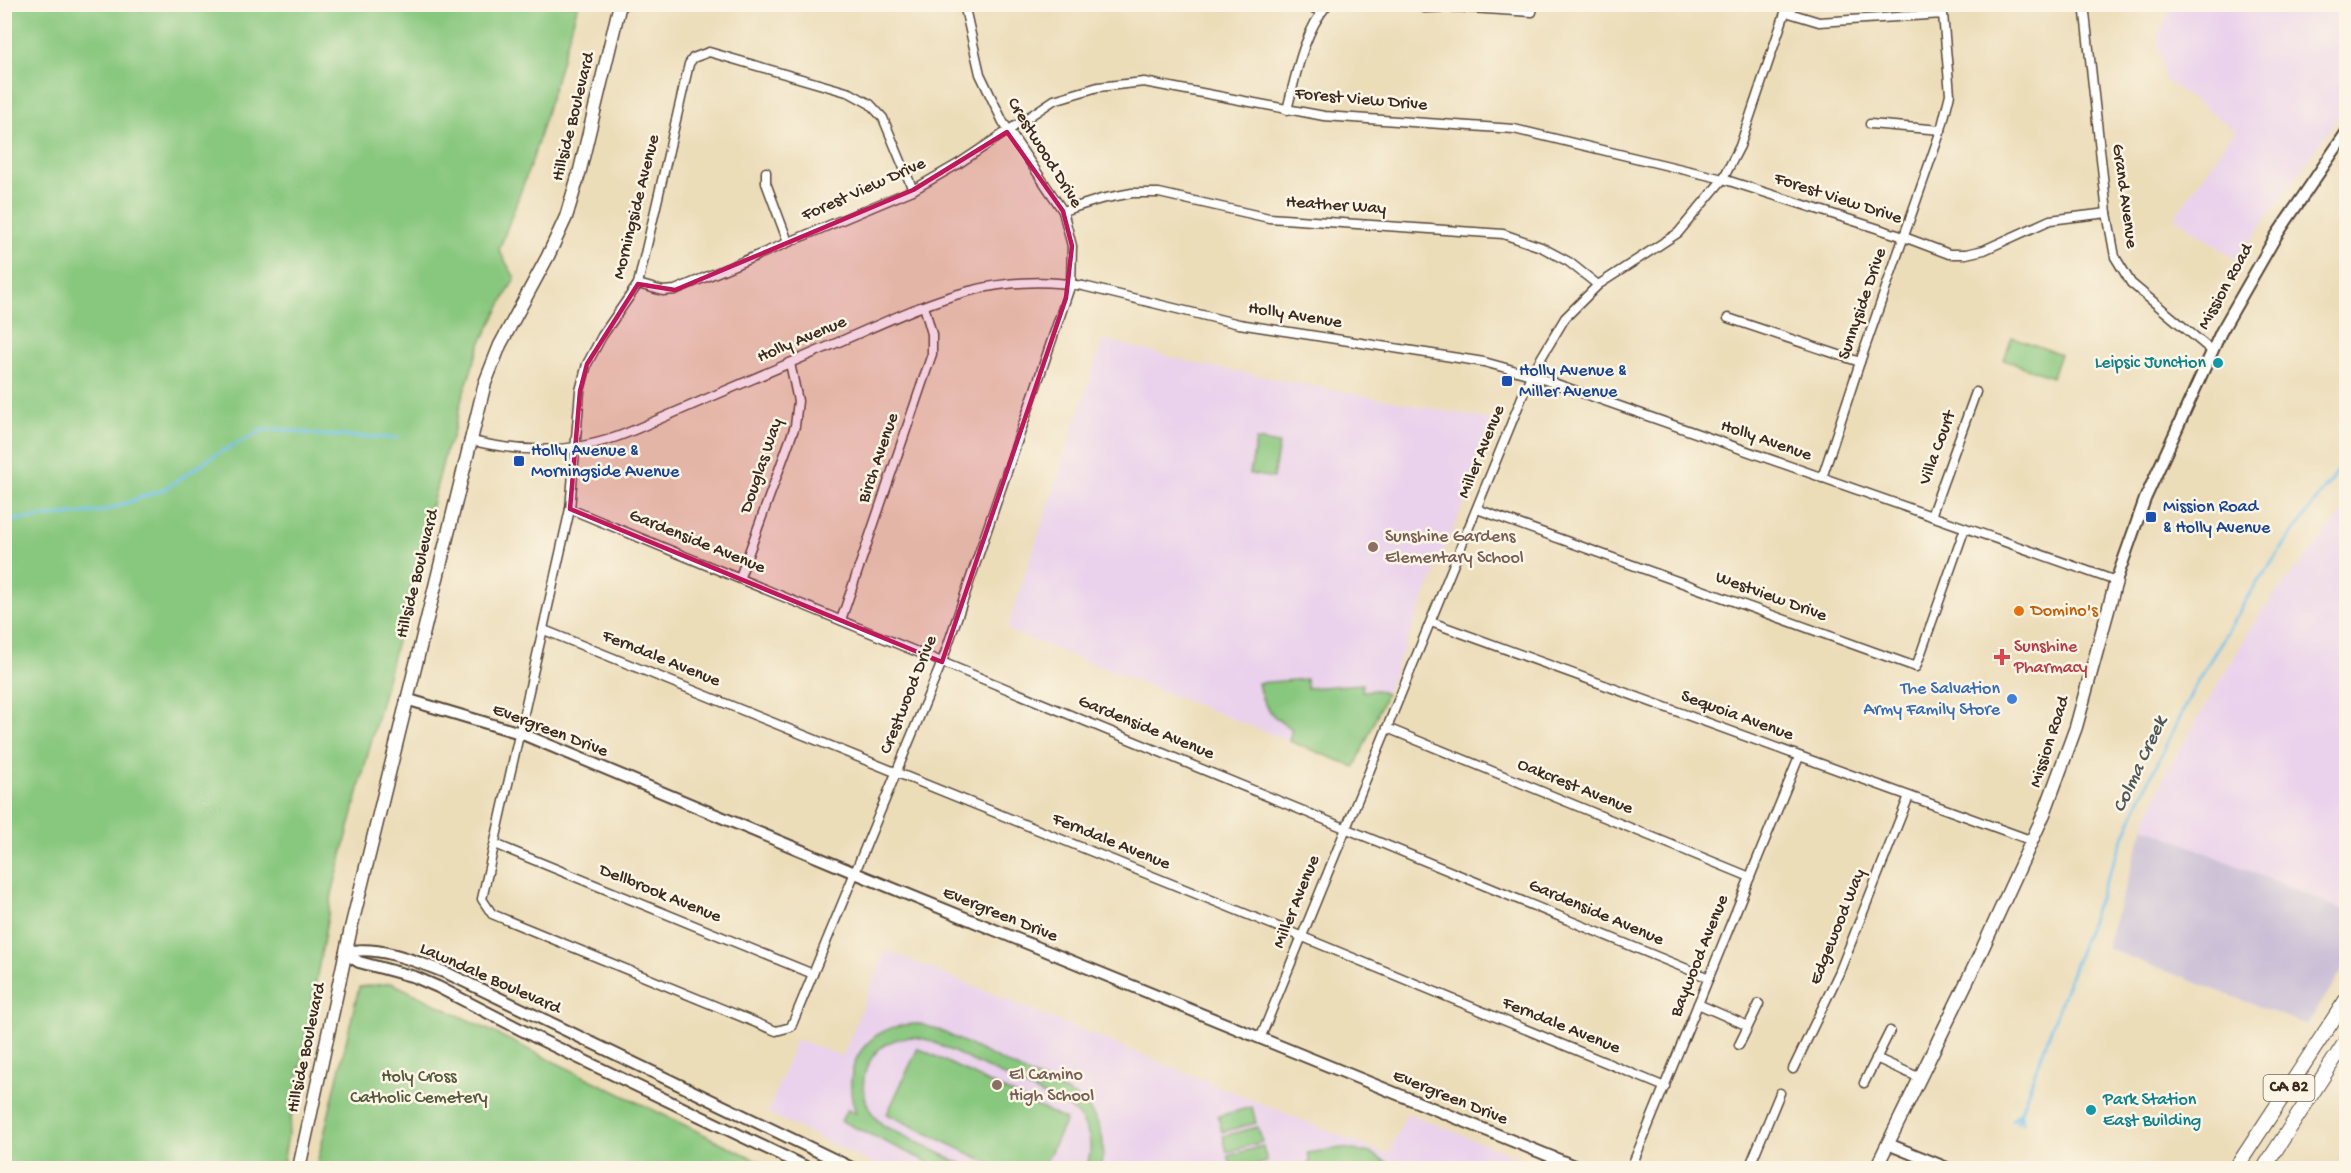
<svg xmlns="http://www.w3.org/2000/svg" width="2351" height="1173" font-family="'Gochi Hand',sans-serif">
	<style>
		.built { fill: #ead1ec }
		.industrial { fill: #cabfd6 }
		.green { fill: #88c77e; stroke: #62784e; stroke-width: 1.5 }
		.lines { fill: none; stroke-linecap: round; stroke-linejoin: round }
		.stream { stroke: #73c2ee; stroke-width: 3 }
		.minor-casing { stroke: #564535; stroke-width: 11 }
		.tertiary-casing { stroke: #564535; stroke-width: 14 }
		.secondary-casing { stroke: #564535; stroke-width: 15 }
		.primary-casing { stroke: #564535; stroke-width: 16 }
		.minor { stroke: #fff; stroke-width: 8 }
		.tertiary { stroke: #fff; stroke-width: 10 }
		.secondary { stroke: #fff; stroke-width: 12 }
		.primary { stroke: #fff; stroke-width: 14 }
		.marked { fill: #c2185b; fill-opacity: 0.2; stroke: #c2185b; stroke-width: 4.5; stroke-linejoin: round }
		.culture-dot { fill: #0f9aa8; stroke: #fcf5e5; stroke-width: 2 }
		.transit-dot { fill: #1a4fb4; stroke: #fcf5e5; stroke-width: 2 }
		.education-dot { fill: #8d6e63; stroke: #fcf5e5; stroke-width: 2 }
		.food-dot { fill: #e8710a; stroke: #fcf5e5; stroke-width: 2 }
		.health-dot { fill: #e0444e; stroke: #fcf5e5; stroke-width: 2 }
		.shop-dot { fill: #3f7fe0; stroke: #fcf5e5; stroke-width: 2 }
		.labels { text-anchor: middle; dominant-baseline: central; stroke-width: 5; stroke-linejoin: round; paint-order: stroke }
		.shield { fill: #fcf5e5; stroke: #75675a; stroke-width: 1.5 }
		.shield-label { font-size: 16px; font-weight: bold; fill: #3b2a1e }
		.street-label { font-size: 18px; fill: #3b2a1e; stroke: #fcf5e5 }
		.culture-label { font-size: 18px; fill: #0d838f; stroke: #fcf5e5; text-anchor: end }
		.transit-label { font-size: 18px; fill: #164399; stroke: #fcf5e5; text-anchor: start }
		.education-label { font-size: 18px; fill: #785e54; stroke: #fcf5e5; text-anchor: start }
		.food-label { font-size: 18px; fill: #c56008; stroke: #fcf5e5; text-anchor: start }
		.health-label { font-size: 18px; fill: #be3a42; stroke: #fcf5e5; text-anchor: start }
		.shop-label { font-size: 18px; fill: #366cbe; stroke: #fcf5e5; text-anchor: end }
		.park-label { font-size: 18px; fill: #52593b; stroke: #fcf5e5 }
		.water-label { font-size: 20px; font-style: italic; fill: #4c585c; stroke: #fcf5e5 }
	</style>
	<rect width="100%" height="100%" fill="#fcf5e5"/>
	<filter id="ink" filterUnits="userSpaceOnUse"><feTurbulence type="fractalNoise" baseFrequency=".0167" numOctaves="2"/><feDisplacementMap in="SourceGraphic" scale="12" xChannelSelector="R" yChannelSelector="G"/><feConvolveMatrix kernelMatrix="1 2 1 2 8 2 1 2 1" color-interpolation-filters="sRGB"/></filter>
	<filter id="wash" filterUnits="userSpaceOnUse"><feTurbulence type="fractalNoise" baseFrequency=".008" numOctaves="4" result="noise"/><feDisplacementMap in="SourceGraphic" scale="24" xChannelSelector="R" yChannelSelector="G"/><feGaussianBlur stdDeviation="1.35" result="paint"/><feColorMatrix in="noise" values="0 0 0 0 0 0 0 0 0 0 0 0 0 0 0 0 0 1.4 0 .05"/><feComposite in="paint" operator="in"/></filter>
	<g filter="url(#wash)">
		<rect width="100%" height="100%" fill="#ecddb9"/>
		<g class="built">
			<path d="M2173,5H2346V106L2237,260L2175,217L2235,130L2164,79L2157,36Z"/>
			<path d="M1103,339L1198,364L1498,421L1355,767L1007,630Z"/>
			<path d="M2346,509V911L2144,827L2165,774L2262,610Z"/>
			<path d="M885,950L1388,1155L1407,1113L1544,1168H882L768,1113L796,1039L843,1056Z"/>
		</g>
		<path class="industrial" d="M2144,827L2346,911V965L2307,1025L2106,948Z"/>
		<g class="green">
			<path d="M5,4L578,5L533,158L499,250L515,278L480,344L462,398L452,438L446,450L332,894L282,1168H5Z"/>
			<path d="M2012,337L2060,354L2052,377L2004,360Z"/>
			<path d="M1256,440L1279,444L1273,478L1250,474Z"/>
			<path d="M1306,679L1307,688L1362,684V691L1377,690L1386,694L1355,767L1289,741L1292,729C1272,718 1262,706 1258,683Z"/>
			<path d="M392,983L773,1168H316L359,987Z"/>
			<path d="M920,1024L939,1030L1078,1098C1099,1116 1109,1141 1100,1168H1086C1095,1145 1089,1124 1070,1108L933,1042C876,1019 838,1088 884,1126L970,1168H940L841,1121L847,1110L856,1113C838,1065 868,1022 920,1024Z"/>
			<path d="M918,1048L1066,1120L1043,1168H999L887,1114Z"/>
			<path d="M1252,1107L1256,1123L1222,1132L1218,1116Z"/>
			<path d="M1258,1127L1262,1142L1227,1152L1223,1136Z"/>
			<path d="M1263,1146L1267,1162L1243,1168H1232L1228,1156Z"/>
			<path d="M1342,1148L1370,1153L1397,1168H1294L1310,1163L1308,1153Z"/>
		</g>
		<g class="lines">
			<g class="stream">
				<path d="M4,521L104,511L165,489L213,456L263,430L279,429L319,435L397,438"/>
				<path d="M2021,1114L2022,1123"/>
				<path d="M2012,1120L2019,1113"/>
				<path d="M2017,1122L2102,890L2141,797L2195,686L2252,590L2346,459"/>
			</g>
		</g>
	</g>
	<g filter="url(#ink)">
		<g class="lines">
			<g class="minor-casing">
				<g id="minor">
					<path d="M1299,4L1322,11"/>
					<path d="M2084,4L2107,213L2115,257L2131,283L2212,351"/>
					<path d="M1424,8L1455,7L1532,12L1534,4"/>
					<path d="M1786,12L1819,22L1943,14L1950,94L1941,130L1860,362L1822,478"/>
					<path d="M1287,110C1296,75 1303,33 1328,4"/>
					<path d="M1870,124L1941,130"/>
					<path d="M766,172V183L788,242"/>
					<path d="M913,190L883,118L870,104L850,93L709,52L693,58L689,64L638,284L602,336L587,364L580,391L570,509L482,899L492,914L776,1031L791,1027L942,662L1071,284L1072,246L1063,211L1003,122L980,74L964,4"/>
					<path d="M1063,211L1101,199L1132,193H1159L1269,218L1503,234L1541,247L1569,262L1598,285"/>
					<path d="M638,284L663,291L675,290L913,190L958,164L1054,100L1098,87L1144,82L1324,116L1514,129L1723,179L1904,237L1949,254H1966L1984,250L2050,220L2107,213"/>
					<path d="M1728,318L1860,362"/>
					<path d="M469,440C523,454 575,454 627,433C694,404 760,376 827,347C915,310 984,269 1083,286L1239,324L1484,362L1531,375L2116,581"/>
					<path d="M570,509L1709,978"/>
					<path d="M1477,509L1916,667L1965,528"/>
					<path d="M1931,516L1976,392"/>
					<path d="M740,577L795,426L798,401L790,363"/>
					<path d="M841,620L932,354V334L924,306"/>
					<path d="M1431,622L2033,841"/>
					<path d="M544,630L1293,933L1665,1087"/>
					<path d="M1387,728L1750,877"/>
					<path d="M495,844L813,974"/>
					<path d="M1698,1004L1748,1026"/>
					<path d="M1260,1039L1531,375L1565,318L1598,285L1678,233L1723,179L1740,146L1788,4"/>
					<path d="M1739,1045L1759,1004"/>
					<path d="M1876,1058L1920,1078"/>
					<path d="M1793,1069L1839,973L1909,796"/>
					<path d="M1864,1083L1890,1031"/>
					<path d="M1631,1168L1799,757"/>
					<path d="M1749,1168L1780,1093"/>
				</g>
			</g>
			<g class="tertiary-casing">
				<g id="tertiary">
					<path d="M2116,581L2145,499L2221,332L2276,236L2346,133"/>
					<path d="M406,699L520,733L855,873L1579,1168"/>
					<path d="M345,953C375,943 421,963 449,974L852,1168"/>
					<path d="M345,953L359,962L415,977L438,987L537,1038L808,1168"/>
					<path d="M1888,1144L1947,1168"/>
				</g>
			</g>
			<g class="secondary-casing">
				<g id="secondary">
					<path d="M299,1168L351,928L485,383L500,345L548,256L566,217L580,170L620,4"/>
					<path d="M1876,1168L1975,965L2044,814L2076,727L2116,581"/>
				</g>
			</g>
			<g class="primary-casing">
				<g id="primary">
					<path d="M2236,1168L2346,1000"/>
					<path d="M2264,1168L2346,1041"/>
				</g>
			</g>
			<use href="#minor" class="minor"/>
			<use href="#tertiary" class="tertiary"/>
			<use href="#secondary" class="secondary"/>
			<use href="#primary" class="primary"/>
		</g>
	</g>
	<path class="marked" d="M1007,132L1063,211L1072,246L1066,298L942,662L570,509L580,391L587,364L638,284L675,290L913,190Z"/>
	<g class="culture-dot">
		<circle cx="2218" cy="363" r="6"/>
		<circle cx="2091" cy="1110" r="6"/>
	</g>
	<g class="transit-dot">
		<rect x="1501" y="375" width="12" height="12" rx="3"/>
		<rect x="513" y="455" width="12" height="12" rx="3"/>
		<rect x="2145" y="511" width="12" height="12" rx="3"/>
	</g>
	<g class="education-dot">
		<circle cx="1373" cy="547" r="6"/>
		<circle cx="997" cy="1085" r="6"/>
	</g>
	<circle class="food-dot" cx="2019" cy="611" r="6"/>
	<path class="health-dot" d="M1999 648h6v6h6v6h-6v6h-6v-6h-6v-6h6z"/>
	<circle class="shop-dot" cx="2012" cy="699" r="6"/>
	<g class="labels">
		<rect class="shield" x="2263.5" y="1075" width="51" height="26" rx="4.5"/>
		<g class="shield-label">
			<text x="2289" y="1088">CA 82</text>
		</g>
		<g class="street-label">
			<text transform="translate(1361 100) rotate(5)">Forest View Drive</text>
			<text transform="translate(574 117) rotate(-76)">Hillside Boulevard</text>
			<text transform="translate(1044 153) rotate(58)">Crestwood Drive</text>
			<text transform="translate(864 190) rotate(-24)">Forest View Drive</text>
			<text transform="translate(2124 196) rotate(82)">Grand Avenue</text>
			<text transform="translate(1838 199) rotate(18)">Forest View Drive</text>
			<text transform="translate(1336 206) rotate(4)">Heather Way</text>
			<text transform="translate(637 207) rotate(-76)">Morningside Avenue</text>
			<text transform="translate(2226 287) rotate(-61)">Mission Road</text>
			<text transform="translate(1863 304) rotate(-71)">Sunnyside Drive</text>
			<text transform="translate(1295 316) rotate(9)">Holly Avenue</text>
			<text transform="translate(802 340) rotate(-23)">Holly Avenue</text>
			<text transform="translate(1766 441) rotate(19)">Holly Avenue</text>
			<text transform="translate(1938 448) rotate(-70)">Villa Court</text>
			<text transform="translate(1482 452) rotate(-68)">Miller Avenue</text>
			<text transform="translate(879 458) rotate(-71)">Birch Avenue</text>
			<text transform="translate(762 466) rotate(-71)">Douglas Way</text>
			<text transform="translate(697 542) rotate(22)">Gardenside Avenue</text>
			<text transform="translate(418 574) rotate(-76)">Hillside Boulevard</text>
			<text transform="translate(1771 597) rotate(20)">Westview Drive</text>
			<text transform="translate(661 659) rotate(22)">Ferndale Avenue</text>
			<text transform="translate(909 695) rotate(-68)">Crestwood Drive</text>
			<text transform="translate(1737 716) rotate(20)">Sequoia Avenue</text>
			<text transform="translate(1146 728) rotate(22)">Gardenside Avenue</text>
			<text transform="translate(550 731) rotate(21)">Evergreen Drive</text>
			<text transform="translate(2050 742) rotate(-72)">Mission Road</text>
			<text transform="translate(1575 787) rotate(22)">Oakcrest Avenue</text>
			<text transform="translate(1111 842) rotate(22)">Ferndale Avenue</text>
			<text transform="translate(660 894) rotate(22)">Dellbrook Avenue</text>
			<text transform="translate(1297 902) rotate(-68)">Miller Avenue</text>
			<text transform="translate(1596 913) rotate(23)">Gardenside Avenue</text>
			<text transform="translate(1000 915) rotate(22)">Evergreen Drive</text>
			<text transform="translate(1838 927) rotate(-68)">Edgewood Way</text>
			<text transform="translate(1700 956) rotate(-68)">Baywood Avenue</text>
			<text transform="translate(490 979) rotate(24)">Lawndale Boulevard</text>
			<text transform="translate(1561 1026) rotate(22)">Ferndale Avenue</text>
			<text transform="translate(307 1048) rotate(-78)">Hillside Boulevard</text>
			<text transform="translate(1450 1098) rotate(22)">Evergreen Drive</text>
		</g>
		<g class="culture-label">
			<text x="2206" y="363">Leipsic Junction</text>
			<text x="2103" y="1100" text-anchor="start">Park Station<tspan x="2103" dy="21">East Building</tspan></text>
		</g>
		<g class="transit-label">
			<text x="1519" y="371">Holly Avenue &amp;<tspan x="1519" dy="21">Miller Avenue</tspan></text>
			<text x="531" y="451">Holly Avenue &amp;<tspan x="531" dy="21">Morningside Avenue</tspan></text>
			<text x="2163" y="507">Mission Road<tspan x="2163" dy="21">&amp; Holly Avenue</tspan></text>
		</g>
		<g class="education-label">
			<text x="1385" y="537">Sunshine Gardens<tspan x="1385" dy="21">Elementary School</tspan></text>
			<text x="1009" y="1075">El Camino<tspan x="1009" dy="21">High School</tspan></text>
		</g>
		<g class="food-label">
			<text x="2031" y="611">Domino's</text>
		</g>
		<g class="health-label">
			<text x="2014" y="647">Sunshine<tspan x="2014" dy="21">Pharmacy</tspan></text>
		</g>
		<g class="shop-label">
			<text x="2000" y="689">The Salvation<tspan x="2000" dy="21">Army Family Store</tspan></text>
		</g>
		<g class="park-label">
			<text x="419" y="1077">Holy Cross<tspan x="419" dy="21">Catholic Cemetery</tspan></text>
		</g>
		<g class="water-label">
			<text transform="translate(2141 765) rotate(-65)">Colma Creek</text>
		</g>
	</g>
	<rect width="2351" height="1173" fill="none" stroke="#fcf5e5" stroke-width="24"/>
</svg>
